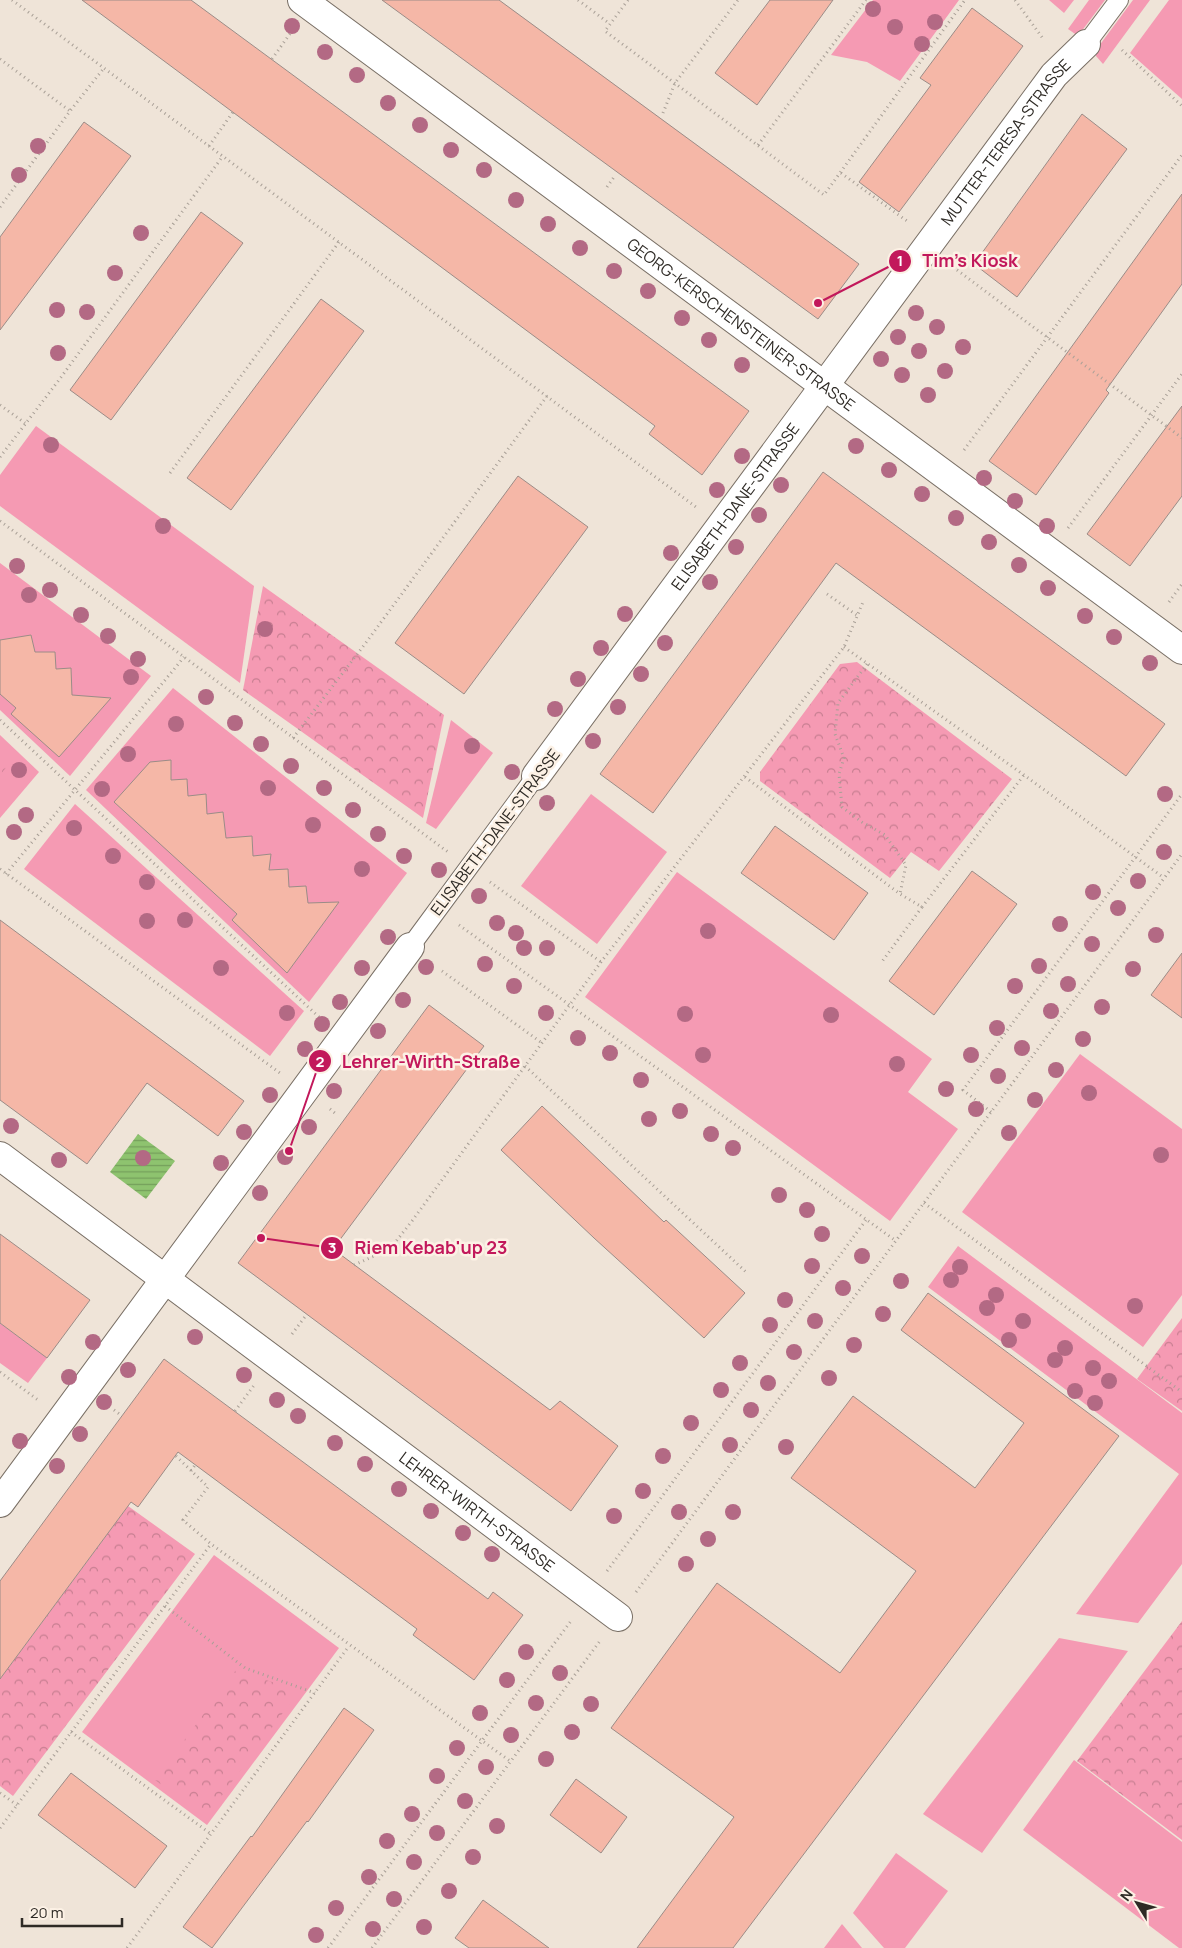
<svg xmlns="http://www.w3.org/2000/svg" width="1182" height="1948" font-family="Manrope,sans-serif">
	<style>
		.green { fill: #f59ab3 }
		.park { fill: url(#park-crowns) }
		.water { fill: url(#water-rules) }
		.building { fill: #f5b7a7; stroke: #9b8c87 }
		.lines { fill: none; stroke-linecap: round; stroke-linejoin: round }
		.service-casing { stroke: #796f65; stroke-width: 20 }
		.minor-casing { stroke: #796f65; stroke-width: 30 }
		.path { stroke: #a89f96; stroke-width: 3; stroke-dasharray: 1 4; stroke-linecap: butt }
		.service { stroke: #fff; stroke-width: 18 }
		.minor { stroke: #fff; stroke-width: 28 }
		.tree { fill: #b36984 }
		.labels { text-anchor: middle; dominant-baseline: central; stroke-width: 5; stroke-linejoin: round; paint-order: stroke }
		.street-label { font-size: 16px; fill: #2e2a25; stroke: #fcf1e5 }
		.leader { fill: none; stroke: #c2185b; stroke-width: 2 }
		.callout-dot { fill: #c2185b; stroke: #fcf1e5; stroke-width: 2 }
		.mark-label { font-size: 15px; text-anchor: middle; font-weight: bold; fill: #fff }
		.callout-label { font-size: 18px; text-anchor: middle; font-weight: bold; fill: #c2185b; stroke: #fcf1e5; stroke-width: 5; stroke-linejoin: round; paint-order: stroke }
	</style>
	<defs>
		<pattern id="park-crowns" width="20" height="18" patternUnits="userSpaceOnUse" patternTransform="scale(1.25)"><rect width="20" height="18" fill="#f59ab3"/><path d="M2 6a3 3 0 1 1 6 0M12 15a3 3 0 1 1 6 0" fill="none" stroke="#c77e91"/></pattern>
		<pattern id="water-rules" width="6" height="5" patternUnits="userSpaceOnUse" patternTransform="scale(1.25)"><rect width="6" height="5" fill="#8ec36f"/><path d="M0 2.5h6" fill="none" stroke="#749f5b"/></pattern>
	</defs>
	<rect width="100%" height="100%" fill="#efe4d8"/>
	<g class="green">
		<path d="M873,0H959L900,81L867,62L831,55Z"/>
		<path d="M1049,0H1074L1064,13Z"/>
		<path d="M1089,0H1105L1078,36L1068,29Z"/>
		<path d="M1133,0H1150L1103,64L1096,56V50Z"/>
		<path d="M1169,0H1182V99L1130,53Z"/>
		<path d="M36,426L254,586L240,683L0,506V475Z"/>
		<path d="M0,563L151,676L70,776L0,710Z"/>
		<path d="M173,688L407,873L309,1002L86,790Z"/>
		<path d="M451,720L493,753L436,829L426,823Z"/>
		<path d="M0,735L39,772L0,818Z"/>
		<path d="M591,794L667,852L597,944L521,886Z"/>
		<path d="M75,804L304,1011L270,1056L24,869Z"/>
		<path d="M677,872L932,1059L908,1092L958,1129L890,1221L585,997Z"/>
		<path d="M1080,1054L1182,1129V1295L1143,1347L962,1212Z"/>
		<path d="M958,1246L1182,1413V1564L1138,1623L1076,1614L1179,1474L928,1287Z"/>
		<path d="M0,1323L47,1358L28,1383L0,1363Z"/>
		<path d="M214,1555L339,1648L207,1825L82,1732Z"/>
		<path d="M1059,1638L1128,1651L982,1853L923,1814Z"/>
		<path d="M1074,1760L1182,1842V1948H1179L1023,1830Z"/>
		<path d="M896,1853L948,1891L905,1948H884L853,1913Z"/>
		<path d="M842,1924L862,1948H824Z"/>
	</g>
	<g class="park">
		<path d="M263,586L444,715L423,818L243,690Z"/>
		<path d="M857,662L1012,779L939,871L911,852L890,878L760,781V772L840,664Z"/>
		<path d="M0,751L12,760L0,775Z"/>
		<path d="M1182,1318V1411L1137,1379Z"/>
		<path d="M128,1506L195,1554L13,1796L0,1786V1679Z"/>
		<path d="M1182,1621V1840L1077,1761Z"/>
		<path d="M236,1670L299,1691L206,1817L155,1780Z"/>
	</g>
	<path class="water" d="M138,1134L175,1161L146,1199L110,1172Z"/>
	<g class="building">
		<path d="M82,0H191L749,411L702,475L649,434L655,426Z"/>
		<path d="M382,0H499L859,264L818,319Z"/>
		<path d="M770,0H833L757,105L715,73Z"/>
		<path d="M972,8L1023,46L899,212L859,182L931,85L920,78Z"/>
		<path d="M1082,114L1127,149L1017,297L974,264Z"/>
		<path d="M84,122L131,156L0,330V237Z"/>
		<path d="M1182,194V284L1106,390L1109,393L1036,495L989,461Z"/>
		<path d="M201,212L243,243L111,420L70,390Z"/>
		<path d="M321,299L364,331L231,510L187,478Z"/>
		<path d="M1182,406V496L1130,566L1087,534Z"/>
		<path d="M823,472L1165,724L1126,776L836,563L653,813L600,774Z"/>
		<path d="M518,476L588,527L464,694L395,643Z"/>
		<path d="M31,635L35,652H55L56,669L71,668L72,695L111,698L59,757L11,714L16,708L0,694V640Z"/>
		<path d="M171,760V780L187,779L188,796L206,794L207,814L223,812L226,838L252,836L253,856L271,854L269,870L288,869L289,887L306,886L308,903L339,902L287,973L232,920L237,914L114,802L150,762Z"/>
		<path d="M775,826L868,893L834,940L741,873Z"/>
		<path d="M972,871L1017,904L934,1015L889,981Z"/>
		<path d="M0,920L244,1101L218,1136L147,1083L87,1164L0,1100Z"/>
		<path d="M1182,953V1018L1151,995Z"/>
		<path d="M429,1005L484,1046L333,1249L550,1410L560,1401L618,1446L571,1511L238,1263Z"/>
		<path d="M542,1106L664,1222L666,1220L745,1293L704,1338L594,1238L501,1150Z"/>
		<path d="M0,1234L90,1300L47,1358L0,1323Z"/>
		<path d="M928,1293L1119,1436L733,1948H637L734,1817L611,1728L717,1583L840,1673L916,1571L791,1478L853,1396L975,1488L1024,1423L901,1330Z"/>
		<path d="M164,1359L488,1599L493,1592L523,1615L474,1680L413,1635L417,1629L178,1452L138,1507L131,1502L0,1679V1581Z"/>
		<path d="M344,1708L374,1730L308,1822L307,1821L212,1948L183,1927L251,1836L252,1837Z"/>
		<path d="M71,1773L167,1846L135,1888L38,1815Z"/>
		<path d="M576,1779L627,1817L601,1853L550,1815Z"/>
		<path d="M483,1900L549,1948H469L455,1938Z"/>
	</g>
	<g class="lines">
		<g class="service-casing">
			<g id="service">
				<path d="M1086,44L1119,0"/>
				<path d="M410,947L536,776"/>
			</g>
		</g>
		<g class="minor-casing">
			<g id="minor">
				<path id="s1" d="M302,0L1182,650"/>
				<path id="s2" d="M536,776L1054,75L1086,44"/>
				<path id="s3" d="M0,1156L618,1617"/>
				<path d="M0,1503L410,947"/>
			</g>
		</g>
		<g class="path">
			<path d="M12,0L696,507"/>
			<path d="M578,0L610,24"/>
			<path d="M628,0L605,31L824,195L965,0"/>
			<path d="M1015,0L1044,40"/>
			<path d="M1122,50L1182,106"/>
			<path d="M0,59L70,111"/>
			<path d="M272,59L292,31"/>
			<path d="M663,113L675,83L738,0"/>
			<path d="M758,145L866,0"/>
			<path d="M209,146L233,112"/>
			<path d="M841,173L907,221"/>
			<path d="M607,187L614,177"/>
			<path d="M0,207L70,111L104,68"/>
			<path d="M957,270L1182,438"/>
			<path d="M0,405L25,423"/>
			<path d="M964,450L1182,155"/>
			<path d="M0,457L59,380L223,156"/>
			<path d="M170,473L339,242"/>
			<path d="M0,521L448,852"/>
			<path d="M1068,528L1182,374"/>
			<path d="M827,594L858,616"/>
			<path d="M1169,602L1182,584"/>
			<path d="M844,647L1024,775L1164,878"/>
			<path d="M867,664L838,703L835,734L844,758L839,774L842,807L862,822L885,835L906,865L900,894"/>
			<path d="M0,720L320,1018"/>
			<path d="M293,738L365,644L547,396"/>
			<path d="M745,777L900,894L922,907L881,963"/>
			<path d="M0,869L280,1073"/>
			<path d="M6,874L184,657"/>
			<path d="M490,882L601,962"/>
			<path d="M922,907L1024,775"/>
			<path d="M459,925L896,1241"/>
			<path d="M442,971L542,1043"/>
			<path d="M525,1066L746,1272"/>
			<path d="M330,1109L336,1114"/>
			<path d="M991,1112L963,1090L1182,794"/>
			<path d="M924,1203L1182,1392"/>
			<path d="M354,1265L390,1249L412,1221L601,962L844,647L863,602"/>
			<path d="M292,1334L307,1314"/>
			<path d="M0,1372L38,1400"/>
			<path d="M114,1410L122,1416"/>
			<path d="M235,1411L255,1384"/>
			<path d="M176,1456L208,1487L183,1520L211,1544L510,1761"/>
			<path d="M191,1471L195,1465"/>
			<path d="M607,1571L866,1220"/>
			<path d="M636,1592L1182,854"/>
			<path d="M165,1606L245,1668L315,1693"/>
			<path d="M71,1732L211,1834"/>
			<path d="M0,1793L17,1805"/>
			<path d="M0,1828L211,1544"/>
			<path d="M127,1948L349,1646"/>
			<path d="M328,1948L571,1621"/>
			<path d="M372,1948L600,1641"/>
		</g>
		<use href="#service" class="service"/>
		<use href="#minor" class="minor"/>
	</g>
	<g class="tree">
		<circle cx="873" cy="9" r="8"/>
		<circle cx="935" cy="22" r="8"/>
		<circle cx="292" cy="26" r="8"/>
		<circle cx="895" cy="27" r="8"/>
		<circle cx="922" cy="44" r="8"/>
		<circle cx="325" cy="52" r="8"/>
		<circle cx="357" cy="75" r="8"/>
		<circle cx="388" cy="103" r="8"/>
		<circle cx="420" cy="125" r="8"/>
		<circle cx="38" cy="146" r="8"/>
		<circle cx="451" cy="150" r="8"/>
		<circle cx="484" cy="170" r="8"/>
		<circle cx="19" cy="175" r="8"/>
		<circle cx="516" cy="200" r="8"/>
		<circle cx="548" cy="224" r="8"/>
		<circle cx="141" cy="233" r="8"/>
		<circle cx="580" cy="248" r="8"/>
		<circle cx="614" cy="271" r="8"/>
		<circle cx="115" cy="273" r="8"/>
		<circle cx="648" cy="291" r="8"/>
		<circle cx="57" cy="310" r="8"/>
		<circle cx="87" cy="312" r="8"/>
		<circle cx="916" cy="313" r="8"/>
		<circle cx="682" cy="318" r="8"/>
		<circle cx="937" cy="327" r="8"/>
		<circle cx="898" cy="337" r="8"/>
		<circle cx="709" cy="340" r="8"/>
		<circle cx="963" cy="347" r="8"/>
		<circle cx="919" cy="351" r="8"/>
		<circle cx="58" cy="353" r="8"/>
		<circle cx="881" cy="359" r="8"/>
		<circle cx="742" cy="365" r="8"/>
		<circle cx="945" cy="371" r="8"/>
		<circle cx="902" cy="375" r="8"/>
		<circle cx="928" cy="395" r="8"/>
		<circle cx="51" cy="445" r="8"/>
		<circle cx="856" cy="446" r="8"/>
		<circle cx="742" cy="456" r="8"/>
		<circle cx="889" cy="470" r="8"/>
		<circle cx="984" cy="478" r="8"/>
		<circle cx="781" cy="485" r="8"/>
		<circle cx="717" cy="490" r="8"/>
		<circle cx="922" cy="494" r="8"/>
		<circle cx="1015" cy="501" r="8"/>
		<circle cx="759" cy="515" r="8"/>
		<circle cx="956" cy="518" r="8"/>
		<circle cx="163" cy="526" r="8"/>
		<circle cx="1047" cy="526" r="8"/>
		<circle cx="989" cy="542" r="8"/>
		<circle cx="736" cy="547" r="8"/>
		<circle cx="671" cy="553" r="8"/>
		<circle cx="1019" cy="565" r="8"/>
		<circle cx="17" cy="566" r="8"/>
		<circle cx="710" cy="582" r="8"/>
		<circle cx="1048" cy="588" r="8"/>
		<circle cx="50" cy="590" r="8"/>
		<circle cx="29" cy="595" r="8"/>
		<circle cx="625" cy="614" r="8"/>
		<circle cx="81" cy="615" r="8"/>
		<circle cx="1085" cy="616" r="8"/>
		<circle cx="265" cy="629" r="8"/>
		<circle cx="108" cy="636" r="8"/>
		<circle cx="1114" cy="637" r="8"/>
		<circle cx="665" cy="643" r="8"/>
		<circle cx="601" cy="648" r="8"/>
		<circle cx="138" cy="659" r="8"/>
		<circle cx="1150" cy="663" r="8"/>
		<circle cx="641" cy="674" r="8"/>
		<circle cx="131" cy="677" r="8"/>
		<circle cx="578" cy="679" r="8"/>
		<circle cx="206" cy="697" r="8"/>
		<circle cx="618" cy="707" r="8"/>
		<circle cx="555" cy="709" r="8"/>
		<circle cx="235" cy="723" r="8"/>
		<circle cx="176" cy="724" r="8"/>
		<circle cx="593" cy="741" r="8"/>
		<circle cx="261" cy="744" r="8"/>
		<circle cx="472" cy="746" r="8"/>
		<circle cx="128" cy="754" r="8"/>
		<circle cx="291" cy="766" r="8"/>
		<circle cx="19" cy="770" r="8"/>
		<circle cx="512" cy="772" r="8"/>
		<circle cx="268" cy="788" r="8"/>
		<circle cx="324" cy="788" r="8"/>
		<circle cx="102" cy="789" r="8"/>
		<circle cx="1165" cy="794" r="8"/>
		<circle cx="547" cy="803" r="8"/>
		<circle cx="353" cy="810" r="8"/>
		<circle cx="26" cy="815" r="8"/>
		<circle cx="313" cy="825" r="8"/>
		<circle cx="74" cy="828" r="8"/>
		<circle cx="14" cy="832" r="8"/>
		<circle cx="378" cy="834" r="8"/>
		<circle cx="1164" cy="852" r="8"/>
		<circle cx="113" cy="856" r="8"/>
		<circle cx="404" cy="856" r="8"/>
		<circle cx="362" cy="869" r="8"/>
		<circle cx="439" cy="870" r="8"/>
		<circle cx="1138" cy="881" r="8"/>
		<circle cx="147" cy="882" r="8"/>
		<circle cx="1093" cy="892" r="8"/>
		<circle cx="479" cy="896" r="8"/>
		<circle cx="1118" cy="908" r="8"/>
		<circle cx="185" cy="920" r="8"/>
		<circle cx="147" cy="921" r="8"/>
		<circle cx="497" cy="923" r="8"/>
		<circle cx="1060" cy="924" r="8"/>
		<circle cx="708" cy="931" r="8"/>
		<circle cx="516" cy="933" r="8"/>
		<circle cx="1156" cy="935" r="8"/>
		<circle cx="388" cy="937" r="8"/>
		<circle cx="1092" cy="944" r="8"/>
		<circle cx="524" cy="948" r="8"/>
		<circle cx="547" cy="948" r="8"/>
		<circle cx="485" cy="964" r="8"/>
		<circle cx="1039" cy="966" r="8"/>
		<circle cx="426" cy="967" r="8"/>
		<circle cx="221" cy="968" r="8"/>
		<circle cx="362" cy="968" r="8"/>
		<circle cx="1133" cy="969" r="8"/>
		<circle cx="1068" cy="984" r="8"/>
		<circle cx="514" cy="986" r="8"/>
		<circle cx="1015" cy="986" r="8"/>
		<circle cx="403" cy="1000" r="8"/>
		<circle cx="340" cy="1002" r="8"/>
		<circle cx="1102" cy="1007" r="8"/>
		<circle cx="1051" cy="1011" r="8"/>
		<circle cx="287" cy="1013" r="8"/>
		<circle cx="546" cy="1013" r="8"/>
		<circle cx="685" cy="1014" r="8"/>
		<circle cx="831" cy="1015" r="8"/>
		<circle cx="322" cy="1024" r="8"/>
		<circle cx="997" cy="1028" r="8"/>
		<circle cx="378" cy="1031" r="8"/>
		<circle cx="578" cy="1038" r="8"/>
		<circle cx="1083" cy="1039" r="8"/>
		<circle cx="1022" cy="1048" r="8"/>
		<circle cx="305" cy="1049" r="8"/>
		<circle cx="610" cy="1053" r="8"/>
		<circle cx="703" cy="1055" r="8"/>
		<circle cx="971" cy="1055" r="8"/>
		<circle cx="897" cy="1064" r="8"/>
		<circle cx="1056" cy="1070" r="8"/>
		<circle cx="998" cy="1076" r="8"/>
		<circle cx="641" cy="1080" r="8"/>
		<circle cx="946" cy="1089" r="8"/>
		<circle cx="334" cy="1091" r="8"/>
		<circle cx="1089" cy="1093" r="8"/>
		<circle cx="270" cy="1095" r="8"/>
		<circle cx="1035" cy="1100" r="8"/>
		<circle cx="976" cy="1109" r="8"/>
		<circle cx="680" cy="1111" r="8"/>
		<circle cx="649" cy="1119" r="8"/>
		<circle cx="11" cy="1126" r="8"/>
		<circle cx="309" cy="1127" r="8"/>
		<circle cx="244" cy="1132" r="8"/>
		<circle cx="1009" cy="1133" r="8"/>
		<circle cx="711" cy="1134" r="8"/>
		<circle cx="733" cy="1148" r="8"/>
		<circle cx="1161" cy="1155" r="8"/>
		<circle cx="285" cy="1157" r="8"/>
		<circle cx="143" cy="1158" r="8"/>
		<circle cx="59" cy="1160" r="8"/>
		<circle cx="221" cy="1163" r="8"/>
		<circle cx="260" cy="1193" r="8"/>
		<circle cx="779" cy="1195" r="8"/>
		<circle cx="807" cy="1210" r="8"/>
		<circle cx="822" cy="1234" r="8"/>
		<circle cx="862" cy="1256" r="8"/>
		<circle cx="812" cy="1266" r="8"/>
		<circle cx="960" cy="1267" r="8"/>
		<circle cx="951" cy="1280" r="8"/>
		<circle cx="901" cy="1281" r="8"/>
		<circle cx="843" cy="1288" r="8"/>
		<circle cx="996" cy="1295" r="8"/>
		<circle cx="785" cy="1300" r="8"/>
		<circle cx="1135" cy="1306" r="8"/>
		<circle cx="987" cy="1308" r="8"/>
		<circle cx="883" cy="1314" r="8"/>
		<circle cx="815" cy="1321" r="8"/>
		<circle cx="1023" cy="1321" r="8"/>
		<circle cx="770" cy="1325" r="8"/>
		<circle cx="195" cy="1337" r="8"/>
		<circle cx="1009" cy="1340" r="8"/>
		<circle cx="93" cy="1342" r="8"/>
		<circle cx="854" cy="1345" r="8"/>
		<circle cx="1065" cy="1348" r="8"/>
		<circle cx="794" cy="1352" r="8"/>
		<circle cx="1055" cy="1360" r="8"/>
		<circle cx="740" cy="1363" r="8"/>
		<circle cx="1093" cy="1368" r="8"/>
		<circle cx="128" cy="1370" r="8"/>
		<circle cx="244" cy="1375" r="8"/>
		<circle cx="69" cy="1377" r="8"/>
		<circle cx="829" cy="1378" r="8"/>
		<circle cx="1109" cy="1381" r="8"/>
		<circle cx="768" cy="1383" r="8"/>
		<circle cx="721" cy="1390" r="8"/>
		<circle cx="1075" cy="1391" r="8"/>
		<circle cx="277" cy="1400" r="8"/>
		<circle cx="104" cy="1402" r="8"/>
		<circle cx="1095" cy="1403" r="8"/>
		<circle cx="751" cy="1410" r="8"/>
		<circle cx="298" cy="1416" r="8"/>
		<circle cx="691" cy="1423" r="8"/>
		<circle cx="80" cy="1434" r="8"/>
		<circle cx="20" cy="1441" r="8"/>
		<circle cx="335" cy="1443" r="8"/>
		<circle cx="730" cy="1445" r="8"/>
		<circle cx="786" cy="1447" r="8"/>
		<circle cx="663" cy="1456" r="8"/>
		<circle cx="365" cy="1464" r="8"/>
		<circle cx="57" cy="1466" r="8"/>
		<circle cx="399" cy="1489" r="8"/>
		<circle cx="643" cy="1491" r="8"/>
		<circle cx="431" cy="1511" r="8"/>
		<circle cx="679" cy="1512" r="8"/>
		<circle cx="733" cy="1512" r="8"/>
		<circle cx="614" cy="1516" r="8"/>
		<circle cx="463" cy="1533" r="8"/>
		<circle cx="708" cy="1539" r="8"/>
		<circle cx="492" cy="1554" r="8"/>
		<circle cx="686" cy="1564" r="8"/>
		<circle cx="526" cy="1652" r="8"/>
		<circle cx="560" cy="1673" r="8"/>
		<circle cx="507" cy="1680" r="8"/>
		<circle cx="536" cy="1703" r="8"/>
		<circle cx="591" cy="1704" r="8"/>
		<circle cx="480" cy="1713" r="8"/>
		<circle cx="572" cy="1732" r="8"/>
		<circle cx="511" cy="1735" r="8"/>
		<circle cx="457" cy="1748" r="8"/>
		<circle cx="546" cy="1759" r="8"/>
		<circle cx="486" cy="1767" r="8"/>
		<circle cx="437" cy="1776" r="8"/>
		<circle cx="465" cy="1801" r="8"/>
		<circle cx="412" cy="1814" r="8"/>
		<circle cx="497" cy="1826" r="8"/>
		<circle cx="437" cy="1833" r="8"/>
		<circle cx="387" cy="1841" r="8"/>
		<circle cx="473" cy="1857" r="8"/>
		<circle cx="414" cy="1862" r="8"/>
		<circle cx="369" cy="1877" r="8"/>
		<circle cx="449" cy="1891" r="8"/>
		<circle cx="394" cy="1899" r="8"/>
		<circle cx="336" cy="1908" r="8"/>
		<circle cx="424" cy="1927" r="8"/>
		<circle cx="373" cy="1929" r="8"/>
		<circle cx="316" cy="1935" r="8"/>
	</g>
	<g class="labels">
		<g class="street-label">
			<text stroke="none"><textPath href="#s2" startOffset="789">MUTTER-TERESA-STRASSE</textPath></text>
			<text stroke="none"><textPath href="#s1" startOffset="546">GEORG-KERSCHENSTEINER-STRASSE</textPath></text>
			<text stroke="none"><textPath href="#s2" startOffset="335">ELISABETH-DANE-STRASSE</textPath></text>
			<text transform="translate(495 832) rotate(-53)">ELISABETH-DANE-STRASSE</text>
			<text stroke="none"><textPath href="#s3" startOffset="595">LEHRER-WIRTH-STRASSE</textPath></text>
		</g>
	</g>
	<path class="leader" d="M818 303L900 261M289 1151L320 1061M261 1238L332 1248"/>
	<g class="callout-dot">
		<circle cx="818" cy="303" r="5"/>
		<circle cx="289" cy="1151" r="5"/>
		<circle cx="261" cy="1238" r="5"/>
		<circle cx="900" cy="261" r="12"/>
		<circle cx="320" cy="1061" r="12"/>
		<circle cx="332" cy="1248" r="12"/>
	</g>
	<g class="mark-label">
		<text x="900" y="266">1</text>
		<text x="320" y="1067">2</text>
		<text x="332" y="1253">3</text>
	</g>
	<g class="callout-label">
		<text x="970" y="267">Tim's Kiosk</text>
		<text x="431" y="1068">Lehrer-Wirth-Straße</text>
		<text x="431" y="1254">Riem Kebab'up 23</text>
	</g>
	<g transform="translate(1137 1903) rotate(307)" stroke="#fcf1e5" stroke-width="4" paint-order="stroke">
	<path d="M0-4L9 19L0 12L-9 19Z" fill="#2e2a25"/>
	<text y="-8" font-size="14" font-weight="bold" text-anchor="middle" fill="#2e2a25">N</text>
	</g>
	<path d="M22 1918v8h100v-8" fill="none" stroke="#2e2a25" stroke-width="2.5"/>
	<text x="30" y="1918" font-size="15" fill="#2e2a25" stroke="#fcf1e5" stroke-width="4" paint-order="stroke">20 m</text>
</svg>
